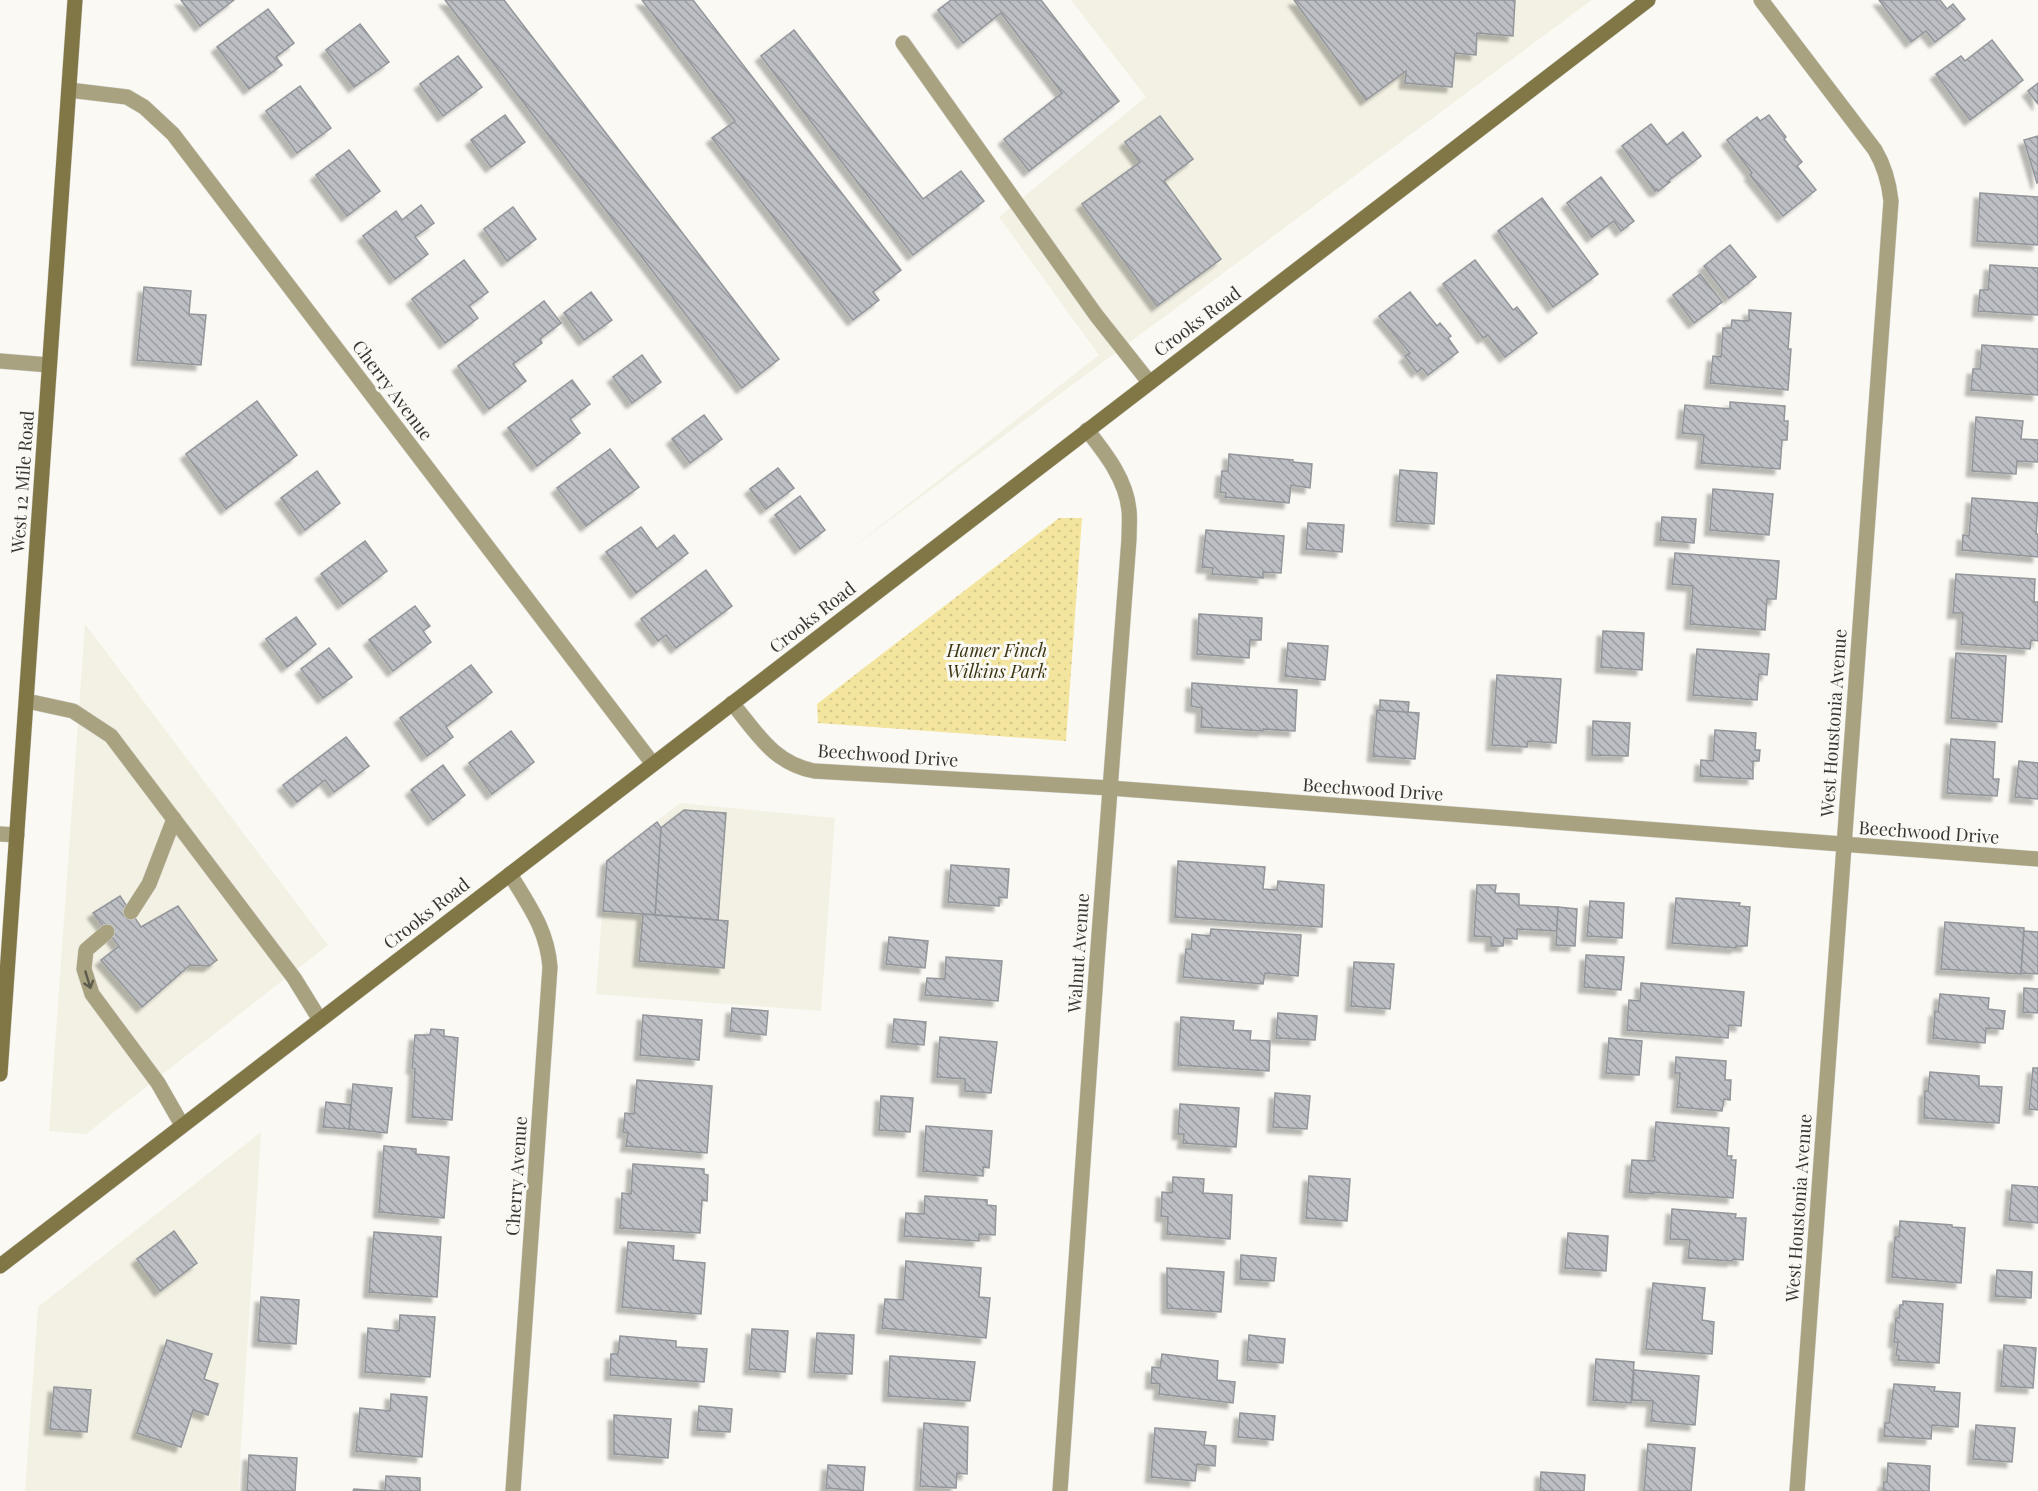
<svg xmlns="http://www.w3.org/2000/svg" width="2038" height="1491" font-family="'Playfair Display',serif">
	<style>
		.built { fill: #f3f1e3 }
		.green { fill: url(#green-dots) }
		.building { fill: url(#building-back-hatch); stroke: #93969a; stroke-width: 1.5; filter: url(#shadow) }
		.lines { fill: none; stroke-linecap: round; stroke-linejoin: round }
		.lane-casing { stroke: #d7d6d0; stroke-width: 16 }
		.street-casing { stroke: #d7d6d0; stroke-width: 16 }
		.secondary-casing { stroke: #d7d6d0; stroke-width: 16 }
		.lane { stroke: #a8a281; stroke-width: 15 }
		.street { stroke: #a8a281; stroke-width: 15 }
		.secondary { stroke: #817746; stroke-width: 15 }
		.oneway { stroke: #5e5c4e }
		.labels { text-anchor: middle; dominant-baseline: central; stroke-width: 6; stroke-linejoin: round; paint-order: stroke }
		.street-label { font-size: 18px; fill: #363633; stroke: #faf9f3 }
		.park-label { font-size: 18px; font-style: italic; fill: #3c3512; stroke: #faf9f3 }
	</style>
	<defs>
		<pattern id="green-dots" width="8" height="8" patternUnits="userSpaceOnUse" patternTransform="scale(1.5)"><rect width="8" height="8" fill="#f3e59e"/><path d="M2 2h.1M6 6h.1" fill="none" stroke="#d1c589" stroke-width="1.8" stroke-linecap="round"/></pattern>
		<pattern id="building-back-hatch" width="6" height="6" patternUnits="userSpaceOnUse" patternTransform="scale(1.5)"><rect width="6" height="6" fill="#bcbfc4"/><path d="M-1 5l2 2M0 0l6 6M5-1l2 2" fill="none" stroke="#9a9ca0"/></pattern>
		<filter id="shadow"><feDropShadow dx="-5.5" dy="5.5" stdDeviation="1.5" flood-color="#0004"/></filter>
	</defs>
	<rect width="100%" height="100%" fill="#faf9f3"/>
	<g class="built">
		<path d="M1071,0H1592L848,551L1099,355L999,217L1146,97Z"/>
		<path d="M85,624L328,945L86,1134L49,1131Z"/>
		<path d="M680,803L835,818L821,1011L596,994L606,861Z"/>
		<path d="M261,1132L238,1491H25L38,1307Z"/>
	</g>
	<path class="green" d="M1059,518H1082L1066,741L818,723L817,704Z"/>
	<g class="building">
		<path d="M181,0H234L200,26Z"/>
		<path d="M445,0H504L779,359L742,388Z"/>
		<path d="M642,0H693L901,270L873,292L879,300L853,320L712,138L735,121Z"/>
		<path d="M951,0H1041L1119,101L1029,171L1004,139L1062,93L1001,13L963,43L938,10Z"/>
		<path d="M1294,0H1515L1513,36L1477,33L1476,55L1455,53L1452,87L1405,83L1406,71L1366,100Z"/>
		<path d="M1879,0H1940L1947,9L1953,4L1965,19L1935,42L1926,31L1911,42Z"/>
		<path d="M268,9L294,43L276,57L282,65L249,89L217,47Z"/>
		<path d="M360,24L389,62L354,87L326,50Z"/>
		<path d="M794,30L923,199L961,171L984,201L913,255L761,56Z"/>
		<path d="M1992,40L2023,80L1970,120L1936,74L1961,56L1965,61Z"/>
		<path d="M458,56L482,87L443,116L420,84Z"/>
		<path d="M2038,83V104L2028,91Z"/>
		<path d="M300,86L331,128L297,153L266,111Z"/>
		<path d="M505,115L525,142L491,167L471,140Z"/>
		<path d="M1769,115L1786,137L1784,139L1802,162L1797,166L1816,190L1783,216L1750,175L1752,173L1727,140L1757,117L1760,121Z"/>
		<path d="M1160,116L1193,159L1164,181L1221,259L1157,306L1082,204L1140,162L1125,142Z"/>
		<path d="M1651,124L1667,145L1683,132L1701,156L1668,181L1670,182L1658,191L1657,189L1655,191L1622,146Z"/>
		<path d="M2038,136V182L2037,183L2024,140Z"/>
		<path d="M349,150L380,191L347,216L316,175Z"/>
		<path d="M1601,177L1634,221L1621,231L1614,221L1592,237L1567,203Z"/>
		<path d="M1980,193L2038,197V245L1977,241Z"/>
		<path d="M1542,198L1598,274L1553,307L1498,231Z"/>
		<path d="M421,205L434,223L415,237L428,254L395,279L363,236L396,211L402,220Z"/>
		<path d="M513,207L536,239L507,261L484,229Z"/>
		<path d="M1730,245L1756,277L1729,298L1704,266Z"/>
		<path d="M464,260L488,292L469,306L478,318L445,343L412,299Z"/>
		<path d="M1475,260L1513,310L1517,307L1537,333L1505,357L1488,335L1483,338L1443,284Z"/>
		<path d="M1990,265L2038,268V315L1978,311L1980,290H1988Z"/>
		<path d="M1700,274L1722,302L1694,323L1673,295Z"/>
		<path d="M144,287L191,291L189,314L206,315L201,365L137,360Z"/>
		<path d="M591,292L612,320L584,340L564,313Z"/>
		<path d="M1410,292L1437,326L1440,323L1451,336L1448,338L1458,352L1428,375L1422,368L1417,372L1405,356L1410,353L1379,316Z"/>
		<path d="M544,301L561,323L540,339L542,343L513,364L526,381L489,409L458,366Z"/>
		<path d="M1749,310L1791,313L1788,349H1791L1788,390L1710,383L1713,356L1721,357L1723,328H1731L1732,320L1749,321Z"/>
		<path d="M1982,345L2038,349V395L1971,390L1973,369H1980Z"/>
		<path d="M642,355L661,382L632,403L613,377Z"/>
		<path d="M572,380L590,404L570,419L580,433L537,466L508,428Z"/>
		<path d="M257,401L297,455L226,509L186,454Z"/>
		<path d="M1730,402L1785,406L1784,421H1788L1787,440H1782L1780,469L1701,463L1704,435L1682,433L1685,405L1730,409Z"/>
		<path d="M704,415L722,439L690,463L672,439Z"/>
		<path d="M1976,417L2023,421L2021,439L2038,440V462L2017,461L2016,474L1972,471Z"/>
		<path d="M610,449L639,487L586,526L557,488Z"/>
		<path d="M1229,454L1293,460V462L1312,464L1310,488L1291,485L1289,503L1225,497L1226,493L1220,492L1222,471H1228Z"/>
		<path d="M778,468L794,488L766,509L750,489Z"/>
		<path d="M1400,470L1437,473L1434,524L1396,521Z"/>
		<path d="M317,471L340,503L305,530L281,498Z"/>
		<path d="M1713,489L1773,494L1769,535L1710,530Z"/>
		<path d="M800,496L825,530L800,549L775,515Z"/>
		<path d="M1972,498L2038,503L2036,534H2038V557L1962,550L1963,535L1969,536Z"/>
		<path d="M1662,517L1696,519L1694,543L1660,540Z"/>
		<path d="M1308,523L1344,525L1342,552L1306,549Z"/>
		<path d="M641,527L657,549L674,535L688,553L636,593L606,552Z"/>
		<path d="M1206,530L1284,536L1281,573L1263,572V578L1212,574L1213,568L1202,567Z"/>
		<path d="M365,541L387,571L343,604L321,574Z"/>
		<path d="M1675,553L1779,561L1776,599H1767L1765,630L1690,624L1693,586L1672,584Z"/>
		<path d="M706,570L732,606L676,648L666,635L658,641L641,619Z"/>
		<path d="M1956,574L2035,579L2034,602H2038V641L2031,640L2030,649L1961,644L1963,613H1953Z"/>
		<path d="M415,606L430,626L423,631L431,642L393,671L369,640Z"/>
		<path d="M1199,614L1262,618L1261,640H1250L1249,658L1197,654Z"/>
		<path d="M296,617L316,644L287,667L266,639Z"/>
		<path d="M1603,631L1644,633L1642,670L1601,667Z"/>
		<path d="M1288,643L1328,646L1325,680L1285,676Z"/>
		<path d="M329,648L352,677L323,698L301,669Z"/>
		<path d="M1697,649L1769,654L1767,675L1759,674L1757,700L1693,695Z"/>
		<path d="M1956,653L2006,656L2002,722L1951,718Z"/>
		<path d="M471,665L492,692L446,727L453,737L427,756L400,718Z"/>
		<path d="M1497,675L1561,679L1556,743L1528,741L1527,747L1492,745Z"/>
		<path d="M1192,683L1297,690L1295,731L1263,729V731L1201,727L1202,708L1191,706Z"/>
		<path d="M1380,700L1409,702L1408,713L1380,711Z"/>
		<path d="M1377,710L1419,713L1415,759L1373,756Z"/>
		<path d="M1593,721L1630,723L1628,756L1592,755Z"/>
		<path d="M1715,730L1756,733L1755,750H1760L1759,761H1753V779L1700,776L1701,760L1713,761Z"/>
		<path d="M511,731L534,762L492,794L469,763Z"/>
		<path d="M346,737L369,766L334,792L325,780L297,802L283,785Z"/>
		<path d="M1951,739L1995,742L1993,779H1999L1997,796L1947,793Z"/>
		<path d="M2019,761L2038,763V799L2015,797Z"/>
		<path d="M443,765L465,795L433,820L411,790Z"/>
		<path d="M684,810L726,813L718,920L655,915L661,828Z"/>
		<path d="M657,822L661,828L655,915L603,911L607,861Z"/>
		<path d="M1178,861L1265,867L1263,889L1277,890L1278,881L1324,885L1322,927L1175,917Z"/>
		<path d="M951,865L1009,869L1007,898L999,897V906L948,902Z"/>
		<path d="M1477,885H1496L1495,893L1519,894V905L1558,907L1557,931L1517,929V939L1504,938L1503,946H1491V937L1474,936Z"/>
		<path d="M120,896L141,927L178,906L217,960L209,966L190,965L142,1007L101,960L119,946L93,913Z"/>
		<path d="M1676,898L1740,903L1739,906L1750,907L1747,946H1736V948L1672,943Z"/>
		<path d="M1590,901L1624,903L1622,938L1587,936Z"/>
		<path d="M1558,907L1577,909L1575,946L1556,945Z"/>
		<path d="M643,914L728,921L724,968L639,961Z"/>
		<path d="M1945,922L2024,928L2021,974L1941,969Z"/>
		<path d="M1211,929L1301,935L1298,976L1265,973L1263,984L1183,977L1186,949H1191L1192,934L1210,936Z"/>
		<path d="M2024,931L2038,932V974L2021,973Z"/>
		<path d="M889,937L928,941L925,968L886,964Z"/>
		<path d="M1586,955L1624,957L1621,990L1584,987Z"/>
		<path d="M946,957L1002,961L998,1001L925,995L927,978L945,979Z"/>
		<path d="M1354,962L1394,964L1390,1009L1351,1006Z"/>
		<path d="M1641,983L1744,992L1741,1026L1729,1025L1728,1038L1627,1030L1629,1000L1640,1001Z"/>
		<path d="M2024,988L2038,989V1013L2023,1012Z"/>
		<path d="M1940,994L1989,998L1988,1009L2005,1011L2003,1029L1986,1028L1985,1043L1933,1038L1935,1011L1938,1012Z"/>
		<path d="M732,1008L768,1011L766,1035L730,1031Z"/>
		<path d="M1278,1013L1317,1016L1315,1040L1276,1038Z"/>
		<path d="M643,1015L702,1020L699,1060L640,1055Z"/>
		<path d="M1181,1017L1234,1021L1233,1030L1251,1031L1250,1040L1270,1041L1269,1071L1178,1065Z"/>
		<path d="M894,1019L926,1022L924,1045L892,1042Z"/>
		<path d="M431,1029L444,1030V1036L458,1038L452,1120L412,1117L415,1069L412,1068L415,1035H430Z"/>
		<path d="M940,1037L997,1042L991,1093L965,1091V1079L937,1077Z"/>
		<path d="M1609,1038L1642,1041L1639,1075L1606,1073Z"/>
		<path d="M1676,1057L1726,1061L1725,1080H1731L1730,1100L1724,1099L1722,1111L1677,1107L1680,1073H1675Z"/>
		<path d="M2033,1068H2038V1110L2029,1109Z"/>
		<path d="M1930,1072L1979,1076V1086L2002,1087L1999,1123L1924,1118L1925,1091H1928Z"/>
		<path d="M637,1080L712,1086L707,1153L626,1146L628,1133L623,1132L625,1113L634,1114Z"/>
		<path d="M353,1084L392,1088L387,1133L349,1129Z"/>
		<path d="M1275,1093L1310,1096L1307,1129L1273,1127Z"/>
		<path d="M881,1096L913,1098L910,1132L879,1130Z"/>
		<path d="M326,1102L351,1105L349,1129L323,1127Z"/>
		<path d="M1180,1104L1239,1108L1236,1147L1183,1143L1184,1134H1178Z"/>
		<path d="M1656,1122L1729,1128L1727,1156H1732L1731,1160H1736L1733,1198L1653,1192V1194L1629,1192L1632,1160L1654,1161L1655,1157H1653Z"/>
		<path d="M926,1126L992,1131L989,1168L983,1167V1176L923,1171Z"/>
		<path d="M384,1146L416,1149V1154L449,1157L444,1218L379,1212Z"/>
		<path d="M633,1164L704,1169V1174L708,1175L707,1201L702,1200L700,1233L620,1228L622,1193L631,1194Z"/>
		<path d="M1309,1176L1350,1179L1347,1221L1306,1218Z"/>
		<path d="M1173,1177L1204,1179L1203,1193L1232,1195L1230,1239L1167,1234L1168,1217L1161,1216L1162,1192L1172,1193Z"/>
		<path d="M2012,1185L2038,1187V1223L2009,1220Z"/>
		<path d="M925,1196L987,1200V1205L996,1206L995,1235L979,1234V1241L904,1236L906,1213L924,1214Z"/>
		<path d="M1672,1209L1736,1214L1735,1218H1746L1743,1260L1733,1259L1732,1261L1688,1258L1690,1240L1670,1239Z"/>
		<path d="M1900,1221L1952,1225V1227L1965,1228L1961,1283L1892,1277L1895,1237H1899Z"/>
		<path d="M174,1231L197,1263L160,1291L137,1259Z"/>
		<path d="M374,1232L441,1237L437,1297L369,1292Z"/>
		<path d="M1568,1233L1608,1236L1606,1271L1565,1268Z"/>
		<path d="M628,1242L674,1246L673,1260L705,1263L701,1314L622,1307Z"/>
		<path d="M1241,1255L1276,1258L1274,1281L1240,1279Z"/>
		<path d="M906,1261L981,1268L979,1297L990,1298L986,1338L882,1328L885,1299L903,1300Z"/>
		<path d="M1167,1268L1224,1272L1221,1312L1167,1308Z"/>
		<path d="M1997,1270L2032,1272L2031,1298L1995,1296Z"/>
		<path d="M1653,1283L1705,1288L1702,1320L1714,1322L1712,1354L1646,1349Z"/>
		<path d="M261,1297L299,1300L296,1344L258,1341Z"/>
		<path d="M1903,1301L1943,1304L1939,1363L1898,1360L1899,1356L1896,1355L1898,1342H1894L1896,1318H1899L1900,1305H1903Z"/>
		<path d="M400,1315L435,1317L430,1377L365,1372L368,1328L399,1331Z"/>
		<path d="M752,1329L788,1331L785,1372L749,1369Z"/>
		<path d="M817,1333L854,1335L852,1374L814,1372Z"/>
		<path d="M1249,1335L1285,1339L1283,1363L1247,1360Z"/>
		<path d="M620,1336L676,1341V1347L707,1349L704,1382L610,1375L611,1354H618Z"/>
		<path d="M167,1340L212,1354L204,1379L218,1384L208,1415L193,1410L181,1447L137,1433Z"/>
		<path d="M2004,1345L2036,1348L2033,1388L2001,1386Z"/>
		<path d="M1162,1354L1218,1361L1217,1380L1235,1382L1233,1403L1159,1394L1160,1384L1151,1383L1152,1367L1160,1368Z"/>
		<path d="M890,1356L975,1362L970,1401L888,1396Z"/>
		<path d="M1596,1359L1634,1362L1631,1403L1593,1400Z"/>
		<path d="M1634,1370L1699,1376L1695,1425L1651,1421L1653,1401L1632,1400Z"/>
		<path d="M1894,1384L1935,1387L1934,1391L1960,1393L1958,1427L1932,1425L1931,1439L1884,1436L1885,1423H1889Z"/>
		<path d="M54,1387L91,1390L87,1432L50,1429Z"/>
		<path d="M391,1394L427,1397L422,1457L356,1451L360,1408L390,1411Z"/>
		<path d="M699,1406L732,1409L730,1432L697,1430Z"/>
		<path d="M1240,1413L1275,1416L1273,1440L1238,1437Z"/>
		<path d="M614,1415L671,1419L668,1458L614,1454Z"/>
		<path d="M924,1423L968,1427L967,1474L957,1473L956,1488L920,1486Z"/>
		<path d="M1976,1425L2015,1428L2012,1462L1973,1459Z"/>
		<path d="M1155,1428L1206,1432L1204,1445L1216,1446L1215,1466L1197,1464L1195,1481L1151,1477Z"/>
		<path d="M1648,1444L1695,1448L1691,1491H1644Z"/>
		<path d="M249,1455L297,1458L295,1491H247Z"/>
		<path d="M1888,1463L1930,1466L1929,1491H1883L1884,1482H1887Z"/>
		<path d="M828,1465L865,1467L863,1491L826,1488Z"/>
		<path d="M1541,1472L1585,1475L1584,1491H1540Z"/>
		<path d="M386,1476L420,1478V1491H353L354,1489L385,1491Z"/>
	</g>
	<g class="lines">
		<g class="lane-casing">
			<g id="lane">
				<path d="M903,43L1096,315L1149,382"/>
				<path d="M27,701L73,711L111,736L294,978L320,1020"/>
				<path d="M131,912L149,884L174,819"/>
				<path d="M107,932L86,950L84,969L92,994L158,1083L182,1125"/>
			</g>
		</g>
		<g class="street-casing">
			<g id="street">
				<path d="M1761,0L1875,150C1885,167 1889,182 1891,201L1797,1491"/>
				<path d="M69,90L127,97L144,107L173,134L653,764"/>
				<path d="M0,361L49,365"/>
				<path d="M732,703C757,733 773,763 814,771L1110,788L2038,859"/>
				<path d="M0,834L17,835"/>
				<path d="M510,874C529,906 547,929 550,967L513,1491"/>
				<path d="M1060,1491L1097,961L1129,539C1129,529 1130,519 1129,510C1126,479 1105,453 1087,430"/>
			</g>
		</g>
		<g class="secondary-casing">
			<g id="secondary">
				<path d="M0,1074L75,0"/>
				<path d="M0,1266L1648,0"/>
			</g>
		</g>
		<use href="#lane" class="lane"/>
		<use href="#street" class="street"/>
		<use href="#secondary" class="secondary"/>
	</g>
	<defs><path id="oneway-shaft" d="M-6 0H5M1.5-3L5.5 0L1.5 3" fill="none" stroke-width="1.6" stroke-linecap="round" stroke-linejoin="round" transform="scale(1.5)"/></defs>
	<use class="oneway" href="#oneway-shaft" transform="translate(88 980) rotate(73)"/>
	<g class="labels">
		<g class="street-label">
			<text transform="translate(1197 321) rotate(-37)">Crooks Road</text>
			<text transform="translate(393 390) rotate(53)">Cherry Avenue</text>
			<text transform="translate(22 482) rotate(-86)">West 12 Mile Road</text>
			<text transform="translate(812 617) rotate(-38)">Crooks Road</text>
			<text transform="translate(1833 723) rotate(-86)">West Houstonia Avenue</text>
			<text transform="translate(888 755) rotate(4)">Beechwood Drive</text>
			<text transform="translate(1373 789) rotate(4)">Beechwood Drive</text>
			<text transform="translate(1929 832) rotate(4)">Beechwood Drive</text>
			<text transform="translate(426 913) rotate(-38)">Crooks Road</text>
			<text transform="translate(1078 953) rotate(-86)">Walnut Avenue</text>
			<text transform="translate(516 1176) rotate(-86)">Cherry Avenue</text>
			<text transform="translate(1798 1208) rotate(-86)">West Houstonia Avenue</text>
		</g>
		<g class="park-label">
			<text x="997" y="650">Hamer Finch<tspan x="997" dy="21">Wilkins Park</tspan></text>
		</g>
	</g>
</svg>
